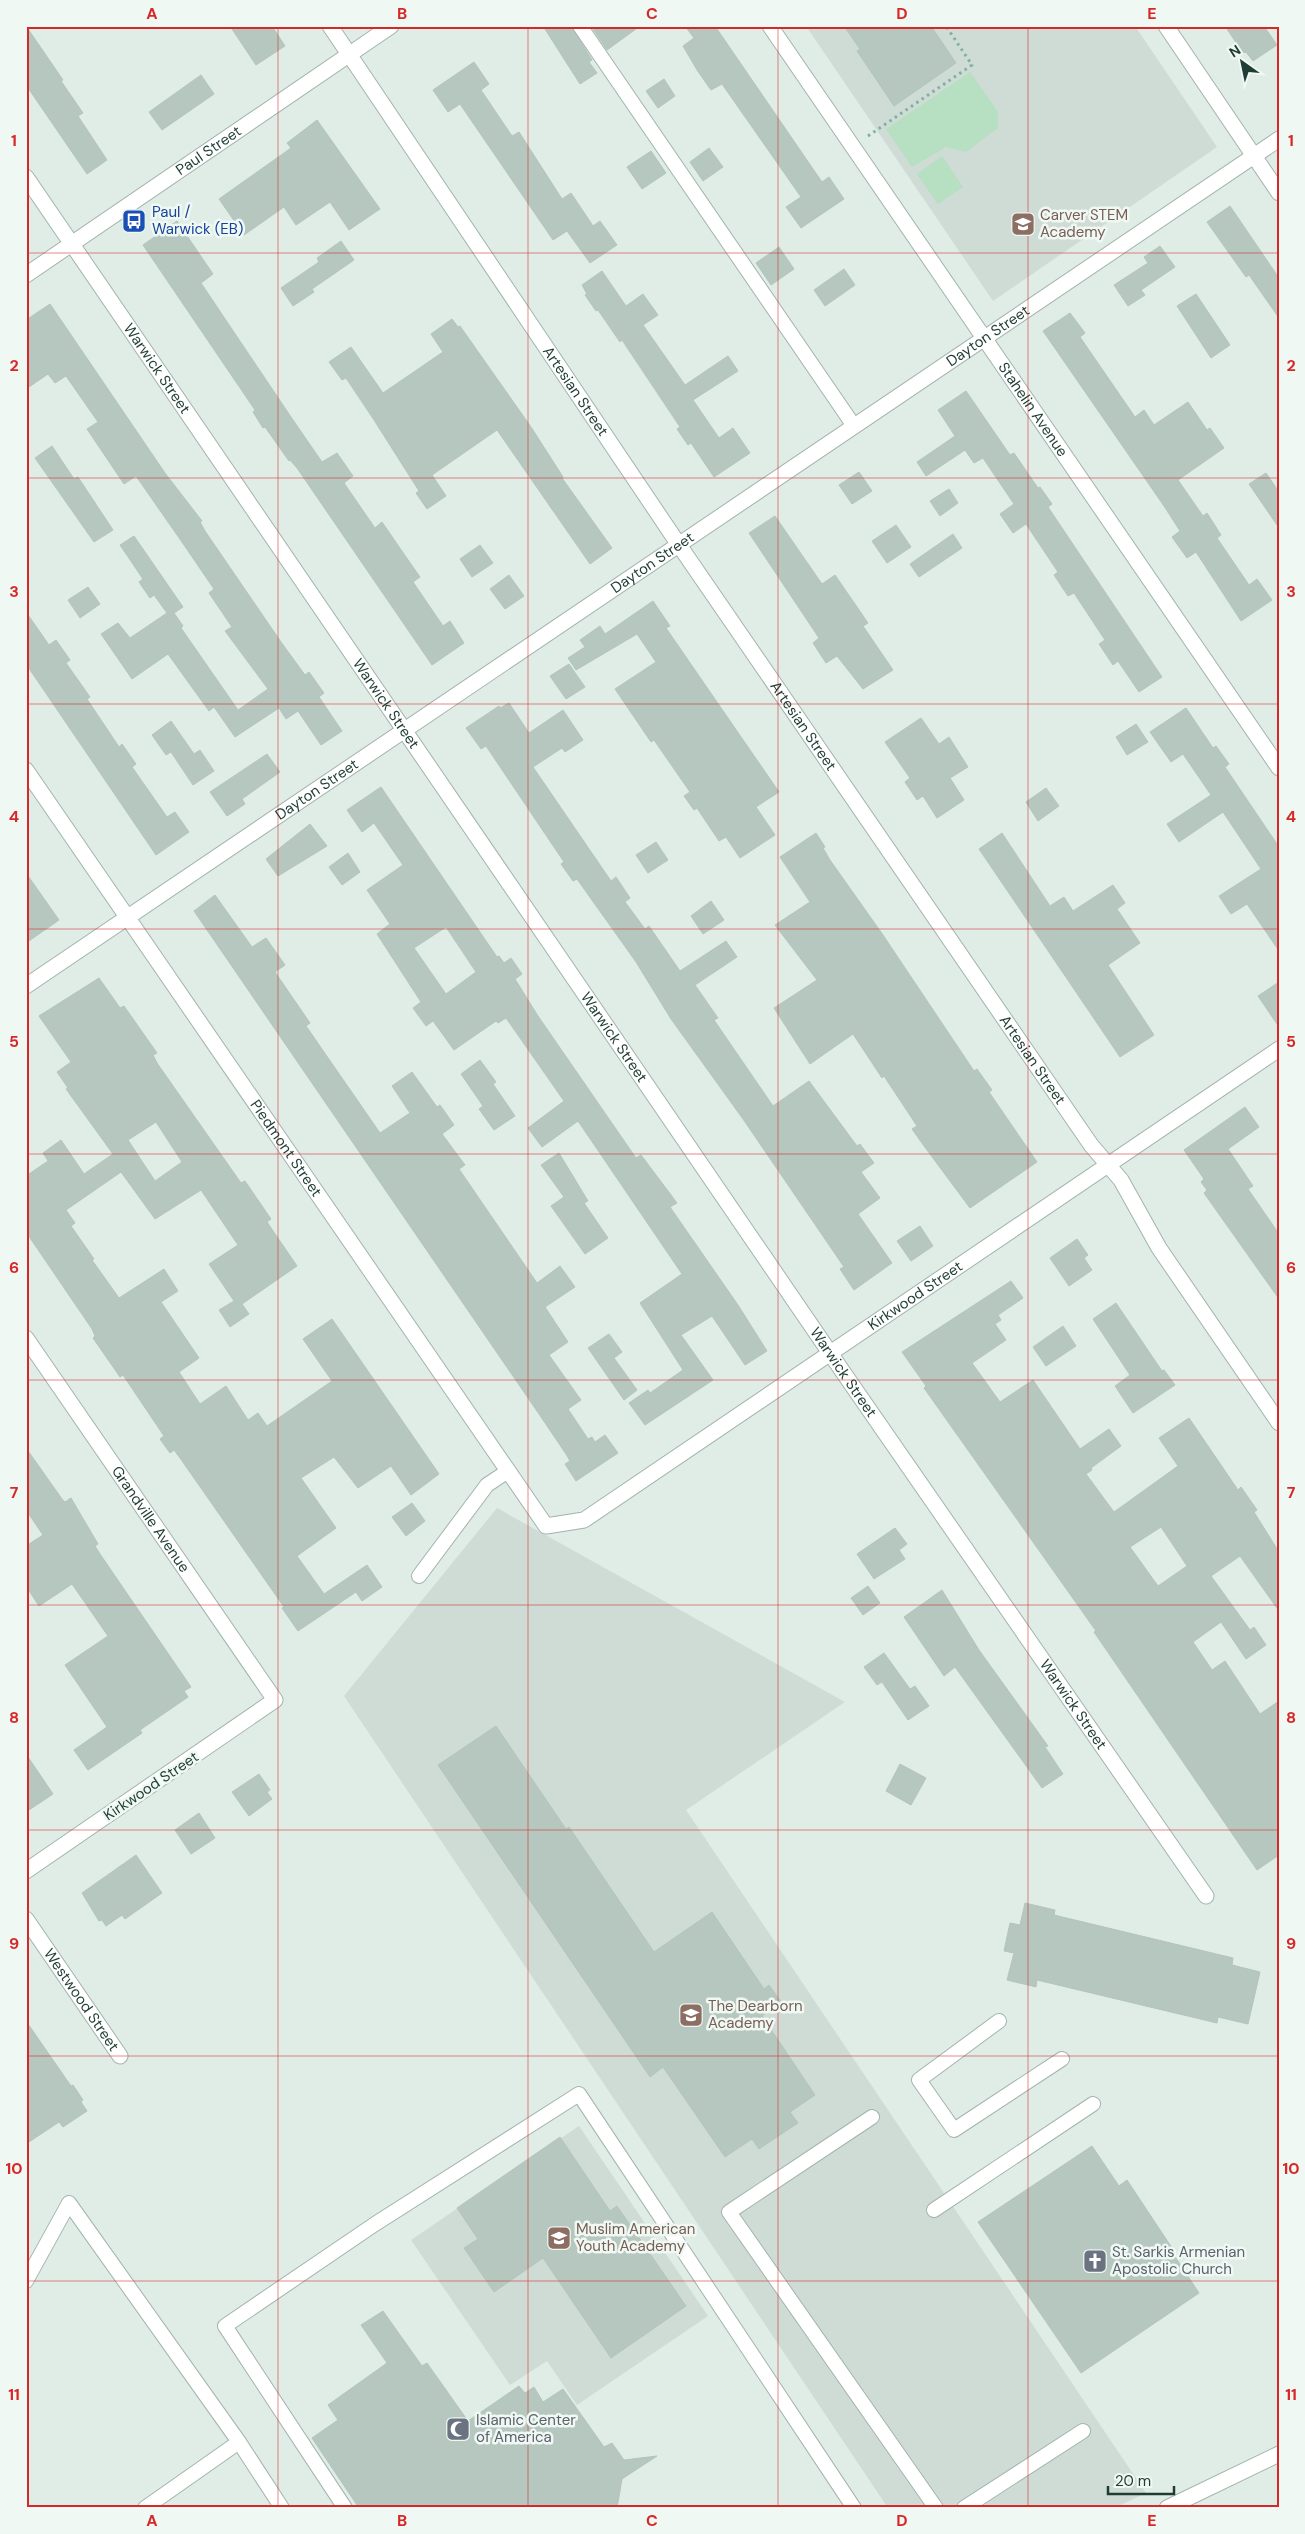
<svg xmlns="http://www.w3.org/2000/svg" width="1305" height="2534" font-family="'DM Sans',sans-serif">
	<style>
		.built { fill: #cedcd5 }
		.green { fill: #b7dfc1 }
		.building { fill: #b5c7bf; stroke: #b2c6bd; fill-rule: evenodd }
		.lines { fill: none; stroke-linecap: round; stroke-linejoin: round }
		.service-casing { stroke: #a2b4ad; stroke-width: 16 }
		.minor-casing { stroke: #a2b4ad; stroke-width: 17 }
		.tertiary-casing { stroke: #a2b4ad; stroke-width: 17 }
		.path { stroke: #7eb2a1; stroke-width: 3; stroke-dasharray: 2.5 4; stroke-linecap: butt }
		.service { stroke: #fff; stroke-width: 14 }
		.minor { stroke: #fff; stroke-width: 15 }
		.tertiary { stroke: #fff; stroke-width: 15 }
		.grid { fill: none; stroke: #d62828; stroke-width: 1; stroke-opacity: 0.55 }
		.labels { text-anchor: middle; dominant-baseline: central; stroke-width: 5; stroke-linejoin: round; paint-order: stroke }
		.street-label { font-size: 15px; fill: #1f3d35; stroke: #f0f8f4 }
		.transit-label { font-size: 15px; fill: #164399; stroke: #f0f8f4; text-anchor: start }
		.education-label { font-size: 15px; fill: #785e54; stroke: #f0f8f4; text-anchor: start }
		.worship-label { font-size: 15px; fill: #5b616d; stroke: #f0f8f4; text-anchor: start }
		.neatline { fill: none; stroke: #d62828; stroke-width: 2 }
		.grid-label { font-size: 16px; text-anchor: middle; font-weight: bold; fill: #d62828 }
	</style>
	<rect width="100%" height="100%" fill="#e0ece6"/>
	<g class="built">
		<path d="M806,26H1135L1217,147L993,301Z"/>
		<path d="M497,1508L845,1702L686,1810L1146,2493L1114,2508H888L344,1696Z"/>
		<path d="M579,2126L708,2316L577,2405L547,2361L510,2385L411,2240Z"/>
	</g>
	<g class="green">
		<path d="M970,72L998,112V128L966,152L946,147L912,167L886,129Z"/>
		<path d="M942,156L963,187L938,204L917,174Z"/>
	</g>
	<g class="building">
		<path d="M26,26L63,80L61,81L83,113L78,116L107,160L87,174L26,85Z"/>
		<path d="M230,26H272L285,46L256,65Z"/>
		<path d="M543,26H571L592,60L589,62L597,73L580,84Z"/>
		<path d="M591,26H640L607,50Z"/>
		<path d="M685,26H715L822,182L829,177L844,199L801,228L786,207L801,197L722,84L711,90L697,70L683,46L694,38Z"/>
		<path d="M844,26H931L956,63L894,106L857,51L860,49Z"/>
		<path d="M1225,26H1264L1277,45L1253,61L1246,52L1243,53Z"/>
		<path d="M474,62L489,84L481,90L512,136L519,132L562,199L571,193L593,226L600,221L617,245L590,263L567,231L553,240L460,104L448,112L433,90Z"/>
		<path d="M201,75L214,94L162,130L149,112Z"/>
		<path d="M664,79L675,96L658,108L646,91Z"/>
		<path d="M317,120L380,209L349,230L330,202L296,225L284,207L244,235L219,199L291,148L287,143Z"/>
		<path d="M709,148L723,167L703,181L690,162Z"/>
		<path d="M651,151L666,173L642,189L627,167Z"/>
		<path d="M1230,206L1279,278V318L1249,275L1246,277L1207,222Z"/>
		<path d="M177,221L213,274L201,283L293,420L322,462L337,453L353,476L344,483L375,528L382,522L406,557L420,577L413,582L443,626L450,621L464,643L432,665L297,468L290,460L289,461L265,427L263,428L253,412L255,410L143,245Z"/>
		<path d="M341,241L354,260L312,289L314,292L293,306L281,288L319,262L317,258Z"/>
		<path d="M1160,246L1175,267L1141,290L1145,295L1128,306L1114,285L1148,263L1144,257Z"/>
		<path d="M779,247L794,269L771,285L756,263Z"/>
		<path d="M844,269L855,285L825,306L814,290Z"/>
		<path d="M602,271L626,306L643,294L658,315L643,325L685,385L728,356L738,371L693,400L719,438L733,428L750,453L714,477L691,443L688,445L677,429L680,427L622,340L620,342L598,310L596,311L585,295L587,294L582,285Z"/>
		<path d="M1196,294L1230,345L1211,358L1177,306Z"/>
		<path d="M50,304L165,473L202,521L200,522L205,531L281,642L305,675L309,672L324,693L319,697L342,731L321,745L298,711L286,719L279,708L235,737L214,707L209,711L168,654L132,679L101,634L118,623L130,638L167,613L154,595L150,598L139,582L143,579L120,545L134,536L183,607L174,613L183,626L181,628L238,710L268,689L225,631L232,627L209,593L214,589L184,545L136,476L124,484L87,429L98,422L66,376L55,383L48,374L26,389V320Z"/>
		<path d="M1070,313L1085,333L1080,337L1135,417L1144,410L1154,425L1188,402L1207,430L1210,428L1224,448L1178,480L1203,516L1207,513L1221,535L1217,538L1249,585L1257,579L1272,600L1241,621L1196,552L1187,558L1172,537L1180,531L1164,506L1043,331Z"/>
		<path d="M452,319L458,327L460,326L531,427L563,477L562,478L612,548L590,564L497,430L432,475L446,496L427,509L416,493L419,491L374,420L346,378L342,380L329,362L351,347L383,393L443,352L431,334Z"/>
		<path d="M966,391L1010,455L1014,453L1038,488L1040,487L1052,504L1048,507L1162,677L1139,692L1118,661L1113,665L1099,644L1105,640L1074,593L1068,596L1054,575L1058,572L1026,524L1013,533L1000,514L1014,504L983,458L974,463L965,450L926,476L917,462L955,436L938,410Z"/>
		<path d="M52,446L74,479L78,477L113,530L94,542L35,458Z"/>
		<path d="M859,472L872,491L852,504L839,485Z"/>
		<path d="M1266,473L1279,492V528L1249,484Z"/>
		<path d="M949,489L958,503L940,516L930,501Z"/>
		<path d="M775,516L822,584L835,575L868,623L863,626L893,670L863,689L837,656L826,663L813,643L819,638L749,533Z"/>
		<path d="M896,525L911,547L887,563L872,541Z"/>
		<path d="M953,534L962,548L919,577L910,564Z"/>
		<path d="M480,545L493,563L472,577L460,559Z"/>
		<path d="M509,575L524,596L505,609L490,589Z"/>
		<path d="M88,587L100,604L80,618L68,600Z"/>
		<path d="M653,601L670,626L666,628L779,792L756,807L775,835L740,858L726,837L719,841L697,808L694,810L684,796L690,792L654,740L651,742L615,689L656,662L637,634L576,670L568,658L585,647L580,640L600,626L605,634Z"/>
		<path d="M26,612L49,645L56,640L70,660L66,663L90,697L87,699L119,747L122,744L136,764L132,767L167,817L175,812L189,832L156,855L26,664Z"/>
		<path d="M569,664L585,687L566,699L550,676Z"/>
		<path d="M509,703L529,733L563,710L583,740L565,752L562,748L533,767L611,881L616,877L630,898L625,902L645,929L649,926L680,971L726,941L737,957L695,985L718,1018L714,1020L773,1106L809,1081L857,1146L860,1144L874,1163L861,1172L880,1198L858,1214L892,1263L854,1290L840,1269L844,1267L743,1119L671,1019L636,962L577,879L573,881L561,864L564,862L486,746L481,749L466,728L499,706L500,708Z"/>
		<path d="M1186,708L1213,748L1216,746L1229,764L1225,767L1279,847V951L1247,904L1231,914L1219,896L1261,869L1223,812L1179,842L1167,824L1211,795L1183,754L1171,762L1150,732Z"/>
		<path d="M921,718L939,744L949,737L968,767L950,778L964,800L937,818L923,796L917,800L905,782L910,778L885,742Z"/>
		<path d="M171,721L194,754L200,750L214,771L193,785L171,752L166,755L152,735Z"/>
		<path d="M1136,724L1148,742L1127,755L1116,737Z"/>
		<path d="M267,754L280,772L242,799L245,804L227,816L210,792Z"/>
		<path d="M381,787L497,957L499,956L504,963L511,958L522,974L515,979L538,1016L636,1158L641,1155L677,1203L670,1207L738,1305L767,1351L745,1365L712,1316L681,1335L713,1380L645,1425L629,1403L648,1390L650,1393L683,1370L640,1303L682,1274L578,1121L542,1147L528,1128L564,1101L506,1018L498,1023L496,1021L454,1050L433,1021L426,1026L413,1008L421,1002L377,934L390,924L367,890L403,865L374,823L362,832L347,810ZM446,927L476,972L446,994L414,948Z"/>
		<path d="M1046,788L1059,806L1038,821L1026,802Z"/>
		<path d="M310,824L327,846L278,876L266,859Z"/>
		<path d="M816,833L825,847L823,848L830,860L883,935L974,1071L977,1069L992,1090L989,1092L1037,1162L970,1208L924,1146L912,1129L917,1126L884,1076L882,1078L853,1034L810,1064L774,1008L817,980L775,925L810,902L780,857Z"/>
		<path d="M1002,833L1050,906L1064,897L1073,911L1113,885L1125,903L1117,909L1140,943L1108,965L1154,1035L1120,1057L979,849Z"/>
		<path d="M656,842L668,860L648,873L636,855Z"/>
		<path d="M348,853L360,872L342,885L329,867Z"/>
		<path d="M26,873L59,920L26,943Z"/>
		<path d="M215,895L252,947L266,938L285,965L275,972L310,1023L306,1026L380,1133L410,1113L392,1086L412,1072L437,1107L440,1105L454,1125L442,1134L465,1165L459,1169L537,1283L560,1266L575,1287L545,1307L568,1342L549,1355L581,1400L568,1409L588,1439L592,1437L595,1442L605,1435L618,1453L576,1481L565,1464L570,1461L566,1454L539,1414L194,911Z"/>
		<path d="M711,901L724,920L703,934L691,916Z"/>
		<path d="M99,978L120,1008L124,1006L157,1053L153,1055L157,1063L241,1183L245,1181L271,1219L267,1222L297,1266L242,1304L249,1314L230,1327L219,1310L234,1301L209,1264L238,1245L201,1190L155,1219L121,1172L66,1210L75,1223L71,1226L94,1259L92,1260L119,1298L164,1269L178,1291L161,1302L199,1358L179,1372L200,1404L226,1386L248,1420L258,1413L267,1426L332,1381L303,1339L332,1319L439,1474L411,1495L391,1466L358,1488L334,1457L301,1478L336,1528L297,1556L324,1594L367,1565L382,1587L362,1601L356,1592L298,1631L282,1608L284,1607L180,1458L174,1450L170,1453L160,1439L164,1436L123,1375L120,1377L93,1338L95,1336L92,1329L26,1232V1176L48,1161L43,1153L61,1140L84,1174L113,1154L66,1089L68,1088L57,1072L71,1062L39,1016ZM156,1122L182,1162L155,1181L128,1140Z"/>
		<path d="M1279,982V1027L1258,996Z"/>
		<path d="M480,1060L496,1082L493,1084L515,1116L494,1130L479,1109L483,1106L461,1074Z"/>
		<path d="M1245,1107L1259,1127L1228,1149L1253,1186L1248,1189L1279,1234V1299L1204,1193L1207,1190L1201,1182L1204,1179L1184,1150Z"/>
		<path d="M559,1153L588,1201L584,1203L608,1238L585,1254L551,1206L564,1197L541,1165Z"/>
		<path d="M920,1226L933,1246L911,1261L897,1241Z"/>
		<path d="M1077,1239L1088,1255L1084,1258L1092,1270L1069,1286L1050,1258Z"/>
		<path d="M1011,1281L1023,1298L998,1315L1001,1320L995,1324L1006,1340L972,1363L1000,1402L1033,1380L1080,1449L1109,1429L1121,1446L1091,1468L1092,1470L1086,1474L1114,1512L1178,1466L1159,1438L1189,1418L1238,1490L1241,1487L1257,1510L1254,1512L1279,1552V1611L1240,1556L1211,1576L1250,1630L1254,1627L1266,1645L1246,1659L1221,1622L1193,1642L1212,1670L1225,1661L1260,1714L1279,1701V1855L1257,1870L1094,1632L1096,1631L924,1388L926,1386L902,1352ZM1161,1527L1187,1566L1158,1586L1130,1547Z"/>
		<path d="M1116,1303L1162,1371L1164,1370L1175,1385L1133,1413L1115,1386L1130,1375L1093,1319Z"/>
		<path d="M1063,1326L1076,1346L1046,1366L1033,1347Z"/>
		<path d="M609,1334L622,1352L614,1358L637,1390L624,1400L588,1348Z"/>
		<path d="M26,1448L62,1499L65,1502L71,1498L98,1544L95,1546L100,1554L191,1687L184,1691L188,1697L140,1730L142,1733L88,1770L74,1750L107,1727L65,1665L108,1636L72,1584L39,1606L26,1586V1546L43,1535L26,1510Z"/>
		<path d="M412,1503L425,1521L406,1536L392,1517Z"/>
		<path d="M895,1528L907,1544L899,1550L905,1559L874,1579L857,1554Z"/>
		<path d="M868,1586L880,1603L863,1615L851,1598Z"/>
		<path d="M942,1590L979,1650L1048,1746L1045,1747L1063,1774L1042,1788L955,1667L944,1676L904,1617Z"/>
		<path d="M884,1653L910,1689L915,1686L929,1706L908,1720L882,1682L877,1685L864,1667Z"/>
		<path d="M496,1726L566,1829L569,1827L654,1952L712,1912L764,1989L769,1985L781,2002L762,2016L815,2095L790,2112L798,2123L759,2149L752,2139L725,2157L663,2067L650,2077L438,1765Z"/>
		<path d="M26,1754L53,1794L26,1812Z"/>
		<path d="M900,1764L926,1778L911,1805L886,1791Z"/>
		<path d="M259,1774L270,1790L267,1792L272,1799L249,1816L232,1792Z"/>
		<path d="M199,1813L215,1838L191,1854L175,1830Z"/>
		<path d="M136,1855L162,1893L125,1919L122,1915L106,1926L102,1920L99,1921L82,1893Z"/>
		<path d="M1025,1903L1055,1910L1054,1915L1233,1958L1232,1965L1260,1972L1248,2024L1218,2017L1217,2023L1037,1980L1036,1987L1007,1980L1014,1953L1004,1951L1010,1923L1020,1925Z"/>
		<path d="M26,2021L71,2086L73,2085L83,2100L81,2102L87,2111L63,2127L59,2122L26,2144Z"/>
		<path d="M560,2137L610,2211L617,2206L686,2306L611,2358L543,2258L494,2292L464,2248L478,2239L457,2208Z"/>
		<path d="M1092,2146L1119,2186L1127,2180L1174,2251L1172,2252L1199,2293L1081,2373L978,2222Z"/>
		<path d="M383,2311L422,2366L427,2363L468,2421L519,2386L525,2393L534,2387L543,2402L563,2389L604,2447L612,2443L624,2460L657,2456L622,2479L617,2508H359L312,2438L338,2420L328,2405L387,2363L361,2325Z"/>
	</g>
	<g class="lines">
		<g class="service-casing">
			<g id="service">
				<path d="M580,26L854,426"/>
				<path d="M419,1576L487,1485L508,1471"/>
				<path d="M999,2021L919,2080L954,2130L1062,2059"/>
				<path d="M872,2117L729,2212L936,2508"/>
				<path d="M934,2210L1093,2104"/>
				<path d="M26,2281L69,2203L239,2442L145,2508"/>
				<path d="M239,2442L282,2508"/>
				<path d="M345,2508L225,2326L375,2224L579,2094L854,2508"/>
				<path d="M964,2508L1083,2431"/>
			</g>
		</g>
		<g class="minor-casing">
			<g id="minor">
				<path id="s1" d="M330,26L679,545L1091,1145L1121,1180L1159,1248L1279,1423"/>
				<path id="s2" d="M770,26L1279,768"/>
				<path d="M1166,26L1279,193"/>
				<path id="s3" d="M26,177L843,1372L1206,1896"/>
				<path id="s4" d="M26,770L546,1526L584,1520L1279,1049"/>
				<path id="s5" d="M26,986L1279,139"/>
				<path id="s6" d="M26,1338L275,1700L26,1871"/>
				<path id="s7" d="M26,1919L120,2056"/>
				<path d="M1167,2508L1279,2454"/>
			</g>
		</g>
		<g class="tertiary-casing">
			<g id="tertiary">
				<path id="s8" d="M26,275L391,26"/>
			</g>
		</g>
		<path class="path" d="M868,136L972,65L946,26"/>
		<use href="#service" class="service"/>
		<use href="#minor" class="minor"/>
		<use href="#tertiary" class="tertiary"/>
	</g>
	<path class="grid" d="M278,26V2508M528,26V2508M778,26V2508M1028,26V2508M26,253H1279M26,478H1279M26,704H1279M26,929H1279M26,1154H1279M26,1380H1279M26,1605H1279M26,1830H1279M26,2056H1279M26,2281H1279"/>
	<defs>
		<g id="bus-square" transform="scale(1.25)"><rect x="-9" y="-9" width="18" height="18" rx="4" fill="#1a4fb4" stroke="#f0f8f4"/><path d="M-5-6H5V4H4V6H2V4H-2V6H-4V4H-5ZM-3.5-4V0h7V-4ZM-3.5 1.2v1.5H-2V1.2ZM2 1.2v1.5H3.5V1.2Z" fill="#fff"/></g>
		<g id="school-square" transform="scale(1.25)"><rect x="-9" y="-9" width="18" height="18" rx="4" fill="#8d6e63" stroke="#f0f8f4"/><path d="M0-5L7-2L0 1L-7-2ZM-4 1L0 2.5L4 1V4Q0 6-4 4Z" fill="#fff"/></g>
		<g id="church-square" transform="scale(1.25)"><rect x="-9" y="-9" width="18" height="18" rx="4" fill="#6b7280" stroke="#f0f8f4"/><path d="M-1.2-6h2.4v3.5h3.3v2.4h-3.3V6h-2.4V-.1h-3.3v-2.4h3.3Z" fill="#fff"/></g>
		<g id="mosque-square" transform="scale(1.25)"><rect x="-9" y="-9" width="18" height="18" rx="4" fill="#6b7280" stroke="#f0f8f4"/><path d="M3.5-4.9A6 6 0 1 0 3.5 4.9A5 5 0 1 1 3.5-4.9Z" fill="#fff"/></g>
	</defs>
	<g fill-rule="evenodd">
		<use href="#bus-square" x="134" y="221"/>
		<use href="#school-square" x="1023" y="224"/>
		<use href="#school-square" x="691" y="2015"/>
		<use href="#school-square" x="559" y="2238"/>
		<use href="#church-square" x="1095" y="2261"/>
		<use href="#mosque-square" x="458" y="2429"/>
	</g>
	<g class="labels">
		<g class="street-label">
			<text stroke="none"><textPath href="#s8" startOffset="221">Paul Street</textPath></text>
			<text stroke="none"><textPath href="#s5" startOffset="1161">Dayton Street</textPath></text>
			<text stroke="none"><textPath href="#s3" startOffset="232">Warwick Street</textPath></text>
			<text stroke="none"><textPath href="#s1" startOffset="440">Artesian Street</textPath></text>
			<text stroke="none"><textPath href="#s2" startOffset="465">Stahelin Avenue</textPath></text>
			<text stroke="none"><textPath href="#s5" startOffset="756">Dayton Street</textPath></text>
			<text stroke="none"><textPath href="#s3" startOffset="638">Warwick Street</textPath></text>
			<text stroke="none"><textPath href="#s1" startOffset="845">Artesian Street</textPath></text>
			<text stroke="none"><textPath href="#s5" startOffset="351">Dayton Street</textPath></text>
			<text stroke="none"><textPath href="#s3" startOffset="1042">Warwick Street</textPath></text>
			<text stroke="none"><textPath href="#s1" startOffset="1250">Artesian Street</textPath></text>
			<text stroke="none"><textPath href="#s4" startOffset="459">Piedmont Street</textPath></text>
			<text stroke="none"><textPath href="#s4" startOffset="1356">Kirkwood Street</textPath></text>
			<text stroke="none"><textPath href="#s3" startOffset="1448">Warwick Street</textPath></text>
			<text stroke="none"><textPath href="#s6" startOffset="220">Grandville Avenue</textPath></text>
			<text stroke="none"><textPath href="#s3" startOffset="1852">Warwick Street</textPath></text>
			<text transform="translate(151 1786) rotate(-34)">Kirkwood Street</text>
			<text stroke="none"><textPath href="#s7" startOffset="98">Westwood Street</textPath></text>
		</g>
		<g class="transit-label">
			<text x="152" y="212">Paul /<tspan x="152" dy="17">Warwick (EB)</tspan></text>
		</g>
		<g class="education-label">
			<text x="1040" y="215">Carver STEM<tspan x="1040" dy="17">Academy</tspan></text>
			<text x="708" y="2006">The Dearborn<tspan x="708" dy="17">Academy</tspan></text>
			<text x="576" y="2229">Muslim American<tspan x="576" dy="17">Youth Academy</tspan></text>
		</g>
		<g class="worship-label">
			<text x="1112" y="2252">St. Sarkis Armenian<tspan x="1112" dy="17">Apostolic Church</tspan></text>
			<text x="476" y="2420">Islamic Center<tspan x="476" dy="17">of America</tspan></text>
		</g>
	</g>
	<rect width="1305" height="2534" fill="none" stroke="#f0f8f4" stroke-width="55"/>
	<g transform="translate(1242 62) rotate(327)" stroke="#f0f8f4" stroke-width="4" paint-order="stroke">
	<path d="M0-4L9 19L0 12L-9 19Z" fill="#1f3d35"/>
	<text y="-8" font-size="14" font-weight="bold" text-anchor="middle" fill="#1f3d35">N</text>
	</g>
	<path d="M1108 2486v8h66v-8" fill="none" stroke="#1f3d35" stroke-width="2.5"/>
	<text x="1115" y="2486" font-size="15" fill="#1f3d35" stroke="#f0f8f4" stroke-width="4" paint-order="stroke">20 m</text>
	<rect x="28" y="28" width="1250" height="2478" class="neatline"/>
	<g class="grid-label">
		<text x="152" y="19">A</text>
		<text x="402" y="19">B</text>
		<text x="652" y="19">C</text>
		<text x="902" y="19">D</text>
		<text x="1152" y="19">E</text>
		<text x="14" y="146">1</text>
		<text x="1291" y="146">1</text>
		<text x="14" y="371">2</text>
		<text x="1291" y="371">2</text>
		<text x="14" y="597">3</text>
		<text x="1291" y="597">3</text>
		<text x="14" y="822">4</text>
		<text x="1291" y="822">4</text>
		<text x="14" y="1047">5</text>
		<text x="1291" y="1047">5</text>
		<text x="14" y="1273">6</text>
		<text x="1291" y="1273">6</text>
		<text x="14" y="1498">7</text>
		<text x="1291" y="1498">7</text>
		<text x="14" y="1723">8</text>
		<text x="1291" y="1723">8</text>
		<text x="14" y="1949">9</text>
		<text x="1291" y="1949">9</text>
		<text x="14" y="2174">10</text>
		<text x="1291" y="2174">10</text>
		<text x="14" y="2400">11</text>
		<text x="1291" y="2400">11</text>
		<text x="152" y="2526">A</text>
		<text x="402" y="2526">B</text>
		<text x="652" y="2526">C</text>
		<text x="902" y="2526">D</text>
		<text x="1152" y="2526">E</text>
	</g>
</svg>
